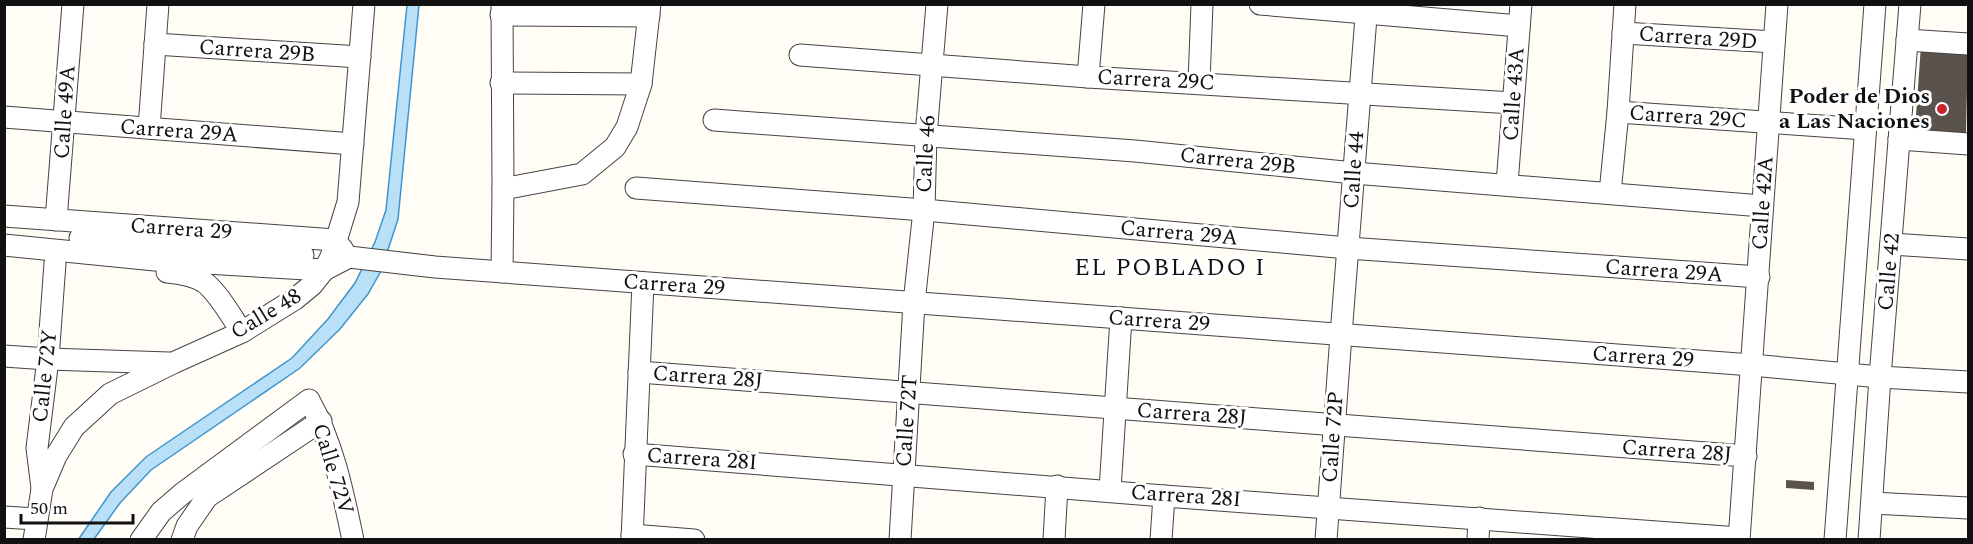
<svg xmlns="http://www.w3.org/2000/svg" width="1973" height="544" font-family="Spectral,serif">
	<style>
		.water { fill: #b9e0f7; stroke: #3f96cf; stroke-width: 1.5 }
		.building { fill: #5a524d }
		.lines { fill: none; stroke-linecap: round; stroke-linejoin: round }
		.minor-casing { stroke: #444; stroke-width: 23 }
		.minor { stroke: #fff; stroke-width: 21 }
		.poi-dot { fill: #c4262e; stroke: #fff; stroke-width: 2 }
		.labels { text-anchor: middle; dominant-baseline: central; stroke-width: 6; stroke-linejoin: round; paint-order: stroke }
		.street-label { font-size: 22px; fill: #111; stroke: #fff }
		.poi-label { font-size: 22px; font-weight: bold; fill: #111; stroke: #fff; text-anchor: end }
		.neighbourhood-label { font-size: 24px; letter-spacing: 1.5px; fill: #111; stroke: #fff }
	</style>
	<rect width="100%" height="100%" fill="#fffdf5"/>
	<path class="water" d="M407,5H419L398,219L381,271L368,294L340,329L300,368L151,470L120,503L94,539L78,540L111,492L146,457L292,358L328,319L355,283L375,242L386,210Z"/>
	<g class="building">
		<path d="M1921,45L1968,48L1966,133L1915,130Z"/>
		<path d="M1786,480L1814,482V490L1786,488Z"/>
	</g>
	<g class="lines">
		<g class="minor-casing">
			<g id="minor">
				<path d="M502,4L503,189L502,272"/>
				<path d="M1260,4L1519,26"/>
				<path d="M501,15L649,16"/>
				<path d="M1623,33L1774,42"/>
				<path d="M1907,40L1968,44"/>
				<path d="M155,44L360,57"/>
				<path d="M800,55L1088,77L1513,103"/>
				<path d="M1088,77L1094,4"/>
				<path d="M1199,82L1202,4"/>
				<path d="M501,83L641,84"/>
				<path d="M1618,112L1865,129"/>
				<path d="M4,117L353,144"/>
				<path d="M714,120L1135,151L1354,173L1762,206"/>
				<path d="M149,128L158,4"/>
				<path d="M1899,139L1968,144"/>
				<path d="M1507,184L1521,4"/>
				<path d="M636,188L924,210L1348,248L1759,277"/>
				<path d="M503,189L582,174L615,147L627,127L641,84L650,4"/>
				<path d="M1610,193L1618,112L1625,4"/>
				<path d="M4,216L335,240L343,250"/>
				<path d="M56,220L73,4"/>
				<path d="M80,238L303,255"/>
				<path d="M1891,244L1968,249"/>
				<path d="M4,245L155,260L324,270L349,257L435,267L1752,365L1880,377L1968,382"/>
				<path d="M167,272C179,273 193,275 204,282C218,292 232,318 242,332"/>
				<path d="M4,356L48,359L169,363"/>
				<path d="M639,372L1746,456"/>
				<path d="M634,454L1164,496L1739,538"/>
				<path d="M42,488L37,448L48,359L55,263"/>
				<path d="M1110,490L1121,318"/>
				<path d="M1872,503L1968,508"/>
				<path d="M4,517L36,519"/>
				<path d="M632,535L694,540"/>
				<path d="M34,540L42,489L56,456L74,427L110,394L173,363L242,332L295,299L312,285L324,270L331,257L348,202L364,4"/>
				<path d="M141,540L161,512L183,493L309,400C333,443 343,492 353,540"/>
				<path d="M182,540L187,526L207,497L321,421"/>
				<path d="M632,540L643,283"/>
				<path d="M900,540L914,303L924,210L926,135L937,4"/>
				<path d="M1054,540L1057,486"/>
				<path d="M1161,540L1164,496"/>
				<path d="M1326,540L1341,335L1367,4"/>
				<path d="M1478,540L1479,518"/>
				<path d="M1739,540C1752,361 1764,183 1777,4"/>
				<path d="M1835,540L1875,4"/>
				<path d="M1869,540L1880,377L1910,4"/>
			</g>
		</g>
		<use href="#minor" class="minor"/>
	</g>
	<circle class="poi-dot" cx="1942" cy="109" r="6"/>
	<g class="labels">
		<g class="street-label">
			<text transform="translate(1698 38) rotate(4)">Carrera 29D</text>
			<text transform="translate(257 51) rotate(4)">Carrera 29B</text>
			<text transform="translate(1156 80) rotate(3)">Carrera 29C</text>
			<text transform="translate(1514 94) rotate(-86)">Calle 43A</text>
			<text transform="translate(65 112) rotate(-86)">Calle 49A</text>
			<text transform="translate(1688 117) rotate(4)">Carrera 29C</text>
			<text transform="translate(179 131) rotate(4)">Carrera 29A</text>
			<text transform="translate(926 154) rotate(-87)">Calle 46</text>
			<text transform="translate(1238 161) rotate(6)">Carrera 29B</text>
			<text transform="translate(1354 170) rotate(-86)">Calle 44</text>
			<text transform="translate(1763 203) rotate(-86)">Calle 42A</text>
			<text transform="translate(181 229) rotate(4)">Carrera 29</text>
			<text transform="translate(1179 233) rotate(5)">Carrera 29A</text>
			<text transform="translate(1664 271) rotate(4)">Carrera 29A</text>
			<text transform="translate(1889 272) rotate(-85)">Calle 42</text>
			<text transform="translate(674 285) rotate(4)">Carrera 29</text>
			<text transform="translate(266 314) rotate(-31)">Calle 48</text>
			<text transform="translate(1159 321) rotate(4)">Carrera 29</text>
			<text transform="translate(1643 357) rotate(4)">Carrera 29</text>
			<text transform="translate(45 376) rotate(-84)">Calle 72Y</text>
			<text transform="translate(708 377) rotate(4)">Carrera 28J</text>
			<text transform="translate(1192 414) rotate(4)">Carrera 28J</text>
			<text transform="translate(907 421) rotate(-86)">Calle 72T</text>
			<text transform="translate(1333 437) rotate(-86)">Calle 72P</text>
			<text transform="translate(1677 451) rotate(4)">Carrera 28J</text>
			<text transform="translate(702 459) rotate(4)">Carrera 28I</text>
			<text transform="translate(333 469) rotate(73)">Calle 72V</text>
			<text transform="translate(1186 496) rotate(4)">Carrera 28I</text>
		</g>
		<g class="poi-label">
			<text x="1930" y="96">Poder de Dios<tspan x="1930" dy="25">a Las Naciones</tspan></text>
		</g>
		<g class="neighbourhood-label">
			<text x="1170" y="268">EL POBLADO I</text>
		</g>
	</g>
	<rect width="1973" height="544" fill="none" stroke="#111111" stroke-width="12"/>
	<path d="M21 514v9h112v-9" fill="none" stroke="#111111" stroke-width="3"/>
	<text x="30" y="514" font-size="18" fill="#111111" stroke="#ffffff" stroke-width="4.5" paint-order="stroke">50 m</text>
</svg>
